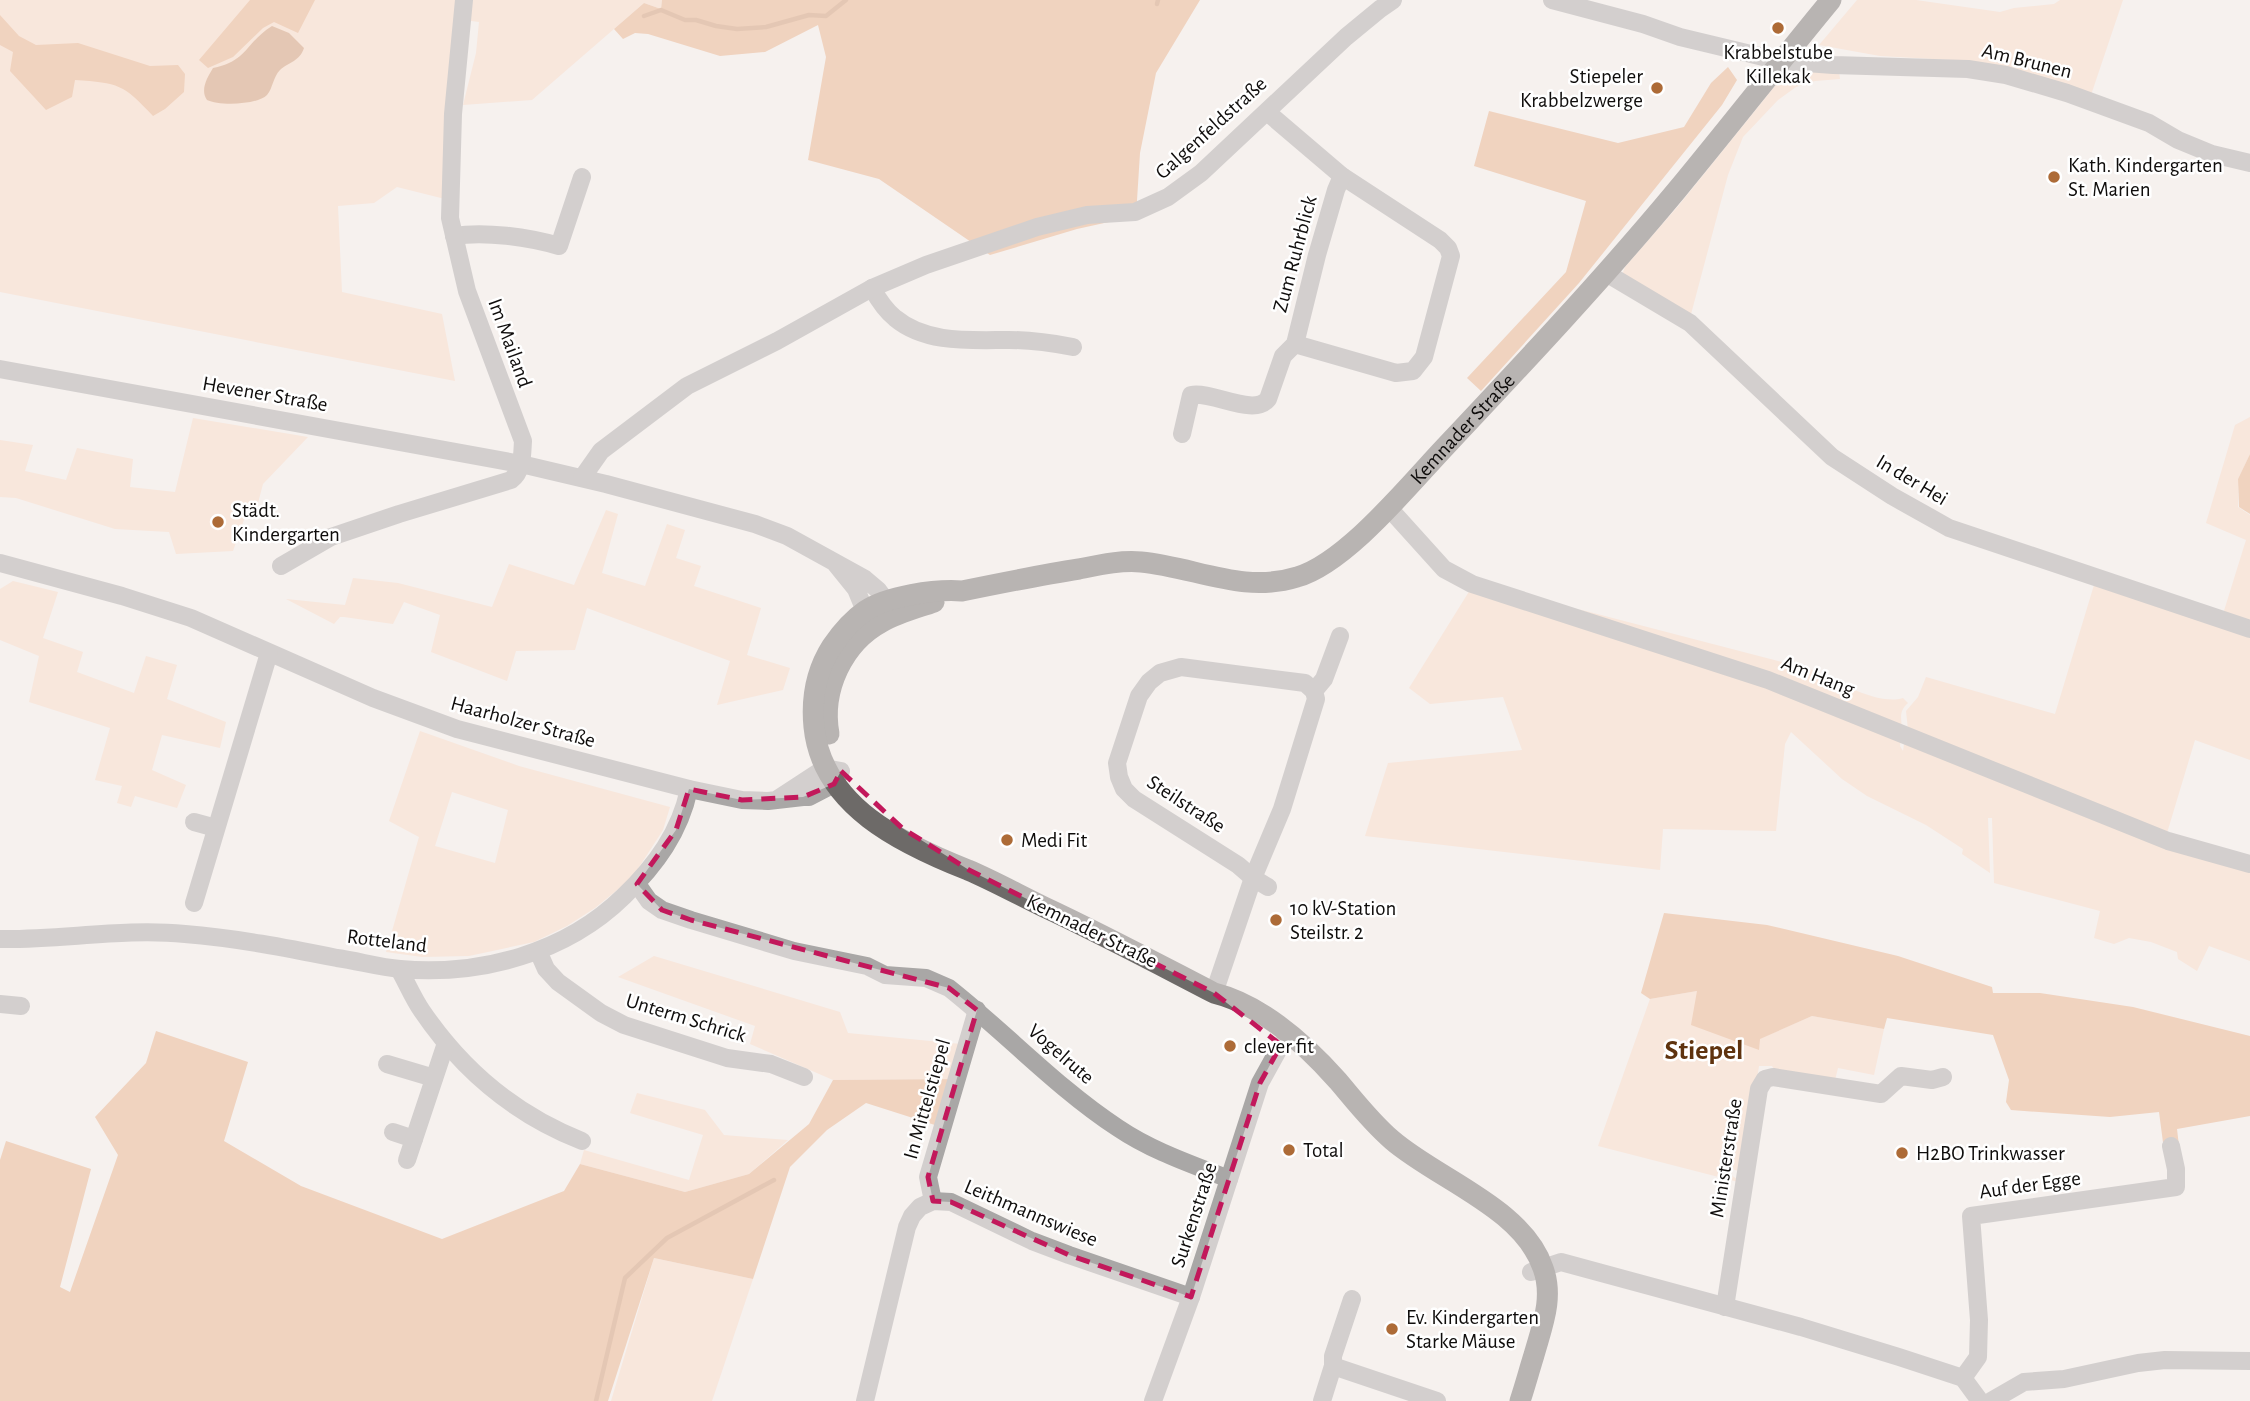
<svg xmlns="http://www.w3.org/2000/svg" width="2250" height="1401" font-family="'Alegreya Sans',sans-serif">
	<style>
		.green { fill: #fbdbc5; fill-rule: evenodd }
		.forest { fill: #e9af85 }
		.water { fill: #cf966d }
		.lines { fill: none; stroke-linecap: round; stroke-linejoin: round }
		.stream { stroke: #cf966d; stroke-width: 4.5 }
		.minor { stroke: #a9a7a6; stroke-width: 18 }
		.major { stroke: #6d6a68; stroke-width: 21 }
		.marked { fill: none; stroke: #c2185b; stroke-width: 5; stroke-dasharray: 14 9; stroke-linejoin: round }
		.poi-dot { fill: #ad6b37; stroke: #fff; stroke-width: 2.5 }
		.labels { text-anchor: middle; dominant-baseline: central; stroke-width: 5; stroke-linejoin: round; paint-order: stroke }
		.poi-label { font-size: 21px; fill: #0f0d0c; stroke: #fff; text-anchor: start }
		.street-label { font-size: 21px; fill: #0f0d0c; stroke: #fff }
		.district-label { font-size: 28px; font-weight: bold; fill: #5f330e; stroke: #fff }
	</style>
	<rect width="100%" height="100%" fill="#f5f1ee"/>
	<g class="green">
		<path d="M0,0H662L661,9L644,3L532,100L463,105L476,53L479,22L456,19L445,199L397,187L374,203L338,206L342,292L442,314L455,381L0,292Z"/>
		<path d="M1857,0H1916L2000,12L2014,8L2054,4L2060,0H2123L2091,95L1969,61L1880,56L1819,45Z"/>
		<path d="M1794,70L1839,71L1840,79L1815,81L1796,87L1778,100L1743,137L1728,175L1690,318L1622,275L1625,267L1679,205L1779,81L1787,73Z"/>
		<path d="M2250,417V454L2238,479V507L2250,515V625L2223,614L2246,540L2206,523L2235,425Z"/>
		<path d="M193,418L308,437L263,484L258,503L245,517L233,551L176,554L169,532L115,529L16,498L0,497V440L33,445L25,471L66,480L77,448L133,459L130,487L175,492Z"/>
		<path d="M606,510L618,514L602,573L645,586L667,524L685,530L676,558L701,566L694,586L761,608L747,655L790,668L783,690L717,705L730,661L587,608L575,650L516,651L507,681L431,652L440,615L404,602L393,624L344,617H340L334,624L286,599L345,605L353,578L398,583L492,607L509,564L574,585Z"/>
		<path d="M13,581L58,592L43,638L83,652L77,672L134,693L146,656L177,665L167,699L226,722L220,748L162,735L152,770L186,785L177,808L135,796L131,807L117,803L122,786L95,780L110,728L29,702L39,656L0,640V589Z"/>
		<path d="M2094,585L2250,635V760L2195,740L2167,833L1908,730L1906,711L1918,697L1926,677L2055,714Z"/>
		<path d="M1470,590L1720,668L1901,737L1900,746L1903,751L1904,744L2250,869V961L2209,946L2197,971L2178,959L2177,952L2151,942L2129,938L2114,944L2094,938L2100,911L1994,883L1992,818H1988L1990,873L1962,854L1963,849L1926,825L1867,796L1842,779L1791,732L1785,744L1776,831L1663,829L1660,870L1365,836L1388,763L1522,750L1503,697L1430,704L1409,688Z"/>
		<path d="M1578,609L1813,670C1835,681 1879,706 1903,698L1908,703C1899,711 1901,717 1902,728Z"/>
		<path d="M420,731L519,766L670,807L663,830L632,878L595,908L567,926L534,942L469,956L422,957L386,952L419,837L389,821ZM452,792L508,810L495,863L435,846Z"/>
		<path d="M654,956L840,1012L848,1033L961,1044L954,1079L833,1080L750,1044L755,1026L618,977Z"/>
		<path d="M1697,991L1759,1049V1039L1812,1016L1884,1029L1874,1075L1838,1068L1835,1080L1776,1072L1772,1066H1759L1743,1172L1731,1169L1730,1174L1742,1183L1598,1146L1650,999Z"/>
		<path d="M637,1093L705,1110L724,1135L788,1140L749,1174L685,1192L580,1164L584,1150L689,1180L703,1135L630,1113Z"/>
		<path d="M654,1258L753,1279L712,1401H611Z"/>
	</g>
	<g class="forest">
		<path d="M250,0H315L298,33L274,22L263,28L233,57L208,68L199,60Z"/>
		<path d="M662,0H1200L1156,73L1140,153L1136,216L1077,229L990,255L879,179L808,160L826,57L818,25L765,52L720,56L648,34L635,33L623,39L614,29L644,3L661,9Z"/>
		<path d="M0,15L19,36L36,45L78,43L150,66L178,65L185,74L184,92L165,109L153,116C123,84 119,83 75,80L72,97L46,110L10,71L13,52L0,45Z"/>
		<path d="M1728,67L1737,80L1722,105L1579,283L1481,391L1467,378L1566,272L1586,201L1474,166L1489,111L1618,143L1684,127L1711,83Z"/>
		<path d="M2250,454V514L2239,507L2238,479Z"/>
		<path d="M1664,913L1767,925L1898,956L1992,987L1993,993H2040L2133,1007L2250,1036V1116L2177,1129L2179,1146L2164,1150L2159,1112L2110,1117L2011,1110L2006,1102L2009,1080L1993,1035L1887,1018L1884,1029L1812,1016L1760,1039L1759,1050L1691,1025L1697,991L1650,999L1641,993Z"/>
		<path d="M156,1031L248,1062L224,1141L301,1186L442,1239L564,1191L580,1164L685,1192L749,1174L809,1124L833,1080L954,1079L938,1126L866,1103L827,1130L790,1167L753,1279L654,1258L608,1401H0V1160L6,1141L91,1169L60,1287L70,1292L118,1155L95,1117L146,1063Z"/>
	</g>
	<path class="water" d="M272,26L289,33L304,48C300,61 289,62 280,70C273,77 273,88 267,95C257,105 219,106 207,100C200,90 207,78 213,68C248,61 245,43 272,26Z"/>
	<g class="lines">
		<g class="stream">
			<path d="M1157,4L1158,0"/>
			<path d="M644,16L661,10L685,20H696L716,26L737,29L766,27L809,15L826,16L846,0"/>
			<path d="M596,1401L625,1278L667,1238L774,1180"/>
		</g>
		<g class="minor">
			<path d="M1552,0L1643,24L1680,37L1780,61L1833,65L1968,69L2006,75L2067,93L2149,123L2178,140L2212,154L2250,163"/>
			<path d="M1267,112L1342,176L1440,240L1448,248L1451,256L1424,357L1413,371L1396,373L1295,344"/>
			<path d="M454,236C485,231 528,237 559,246L582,177"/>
			<path d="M1606,273L1690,323L1832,457L1892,496L1949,528L2250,629"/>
			<path d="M872,288C878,299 885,310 895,318C926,344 971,340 1009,340C1031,340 1052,343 1073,347"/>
			<path d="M0,369L521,464L606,484L755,524L787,536L865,579L878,590L886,601L883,621L865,611L856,589L835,563"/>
			<path d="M1182,434L1191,395C1213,391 1254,417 1268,399L1283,356L1295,344L1317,255L1336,190L1342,176"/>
			<path d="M582,478L601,451L687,386L777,341L872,288L926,265L1037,227L1087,215L1135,212L1168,197L1201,173L1346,37L1380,9L1393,0"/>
			<path d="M1388,507L1444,569L1472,584L1768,680L2168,841L2250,864"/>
			<path d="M0,563L122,596L191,618L373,698L457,729L689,789L742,800L768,801L803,797H809L834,784L841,771L825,768L776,800"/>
			<path d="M281,566L331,537L399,514L511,480C523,471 522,455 523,441L467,291L450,218L453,114L464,0"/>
			<path d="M194,822L216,828"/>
			<path d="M637,884L649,901L662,910L691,920L794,951L867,966L885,975L926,978L949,988C1006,1033 1057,1088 1118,1128C1152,1151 1191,1164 1229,1179"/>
			<path d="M1268,887L1253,878L1238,865L1134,799L1124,789L1119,777L1117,763L1139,696L1149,682L1160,673L1181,667L1305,683L1314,691"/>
			<path d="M194,903L269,653"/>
			<path d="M0,939C62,940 123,928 185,934C236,938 287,948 337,958C358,961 379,967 400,969C481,976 566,953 624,896C656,865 680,832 689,789"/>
			<path d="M538,951L546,969L558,982L601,1013L624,1025L727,1058L771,1064L804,1077"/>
			<path d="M399,969C407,983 413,998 422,1011C462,1070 516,1115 582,1141"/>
			<path d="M1214,993L1253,878L1282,809L1316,699L1314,691L1324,679L1340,636"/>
			<path d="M0,1004L21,1006"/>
			<path d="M387,1064L434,1078"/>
			<path d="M393,1132L414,1139"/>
			<path d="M407,1160L446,1043"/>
			<path d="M933,1201L928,1177L977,1010"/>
			<path d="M1531,1272L1561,1262L1801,1327L1899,1357L1963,1378L1980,1401"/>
			<path d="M1725,1307L1759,1089L1765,1079L1773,1077L1881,1094L1901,1076L1932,1080L1943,1077"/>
			<path d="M1333,1366L1437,1401"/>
			<path d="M1963,1378L1978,1357L1979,1320L1971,1216L2176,1187V1169L2171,1146"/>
			<path d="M865,1401L907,1227L912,1216L920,1207L933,1201L951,1202L1032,1241L1069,1255L1191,1297"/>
			<path d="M1153,1401L1191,1297L1260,1083L1281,1045"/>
			<path d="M1322,1401L1333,1366V1356L1352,1299"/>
			<path d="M1991,1401L2024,1382L2064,1379L2138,1363L2165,1360L2250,1361"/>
		</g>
		<g class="major">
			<path d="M829,734C821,690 843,643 882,622C898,613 917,608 934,602"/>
			<path id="s1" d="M1520,1401C1525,1386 1529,1371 1534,1355C1542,1326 1554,1298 1543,1268C1523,1208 1437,1179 1392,1140C1371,1122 1355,1101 1338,1081C1306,1045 1262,1005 1214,993C1158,964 1102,934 1044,907C1019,895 994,881 968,870C902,844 822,806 814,727C811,697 816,671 832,646C841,633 852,620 865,611C887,596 935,589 962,591C1001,583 1040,575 1079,569C1099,565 1121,560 1141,562C1195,567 1243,594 1297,577C1346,563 1409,485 1445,447C1524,363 1603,279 1677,190C1729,127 1779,63 1831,0"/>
		</g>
	</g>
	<path d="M0 0H2250V1401H0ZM841,771L902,828L969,870L1214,993L1281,1045L1260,1083L1191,1297L1069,1255L951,1202L933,1201L928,1177L977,1010L949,988L691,920L662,910L637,884L676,830L689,789L742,800L803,797L834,784Z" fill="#f5f1ee" fill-opacity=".55" fill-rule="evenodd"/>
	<path class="marked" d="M841,771L902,828L969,870L1214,993L1281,1045L1260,1083L1191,1297L1069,1255L951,1202L933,1201L928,1177L977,1010L949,988L691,920L662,910L637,884L676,830L689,789L742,800L803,797L834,784Z"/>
	<g class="poi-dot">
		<circle cx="1778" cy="28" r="7"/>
		<circle cx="1657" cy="88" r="7"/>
		<circle cx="2054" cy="177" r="7"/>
		<circle cx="218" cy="522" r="7"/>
		<circle cx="1007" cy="840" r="7"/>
		<circle cx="1276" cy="920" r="7"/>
		<circle cx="1230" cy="1046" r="7"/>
		<circle cx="1289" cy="1150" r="7"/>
		<circle cx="1902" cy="1153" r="7"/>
		<circle cx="1392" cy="1329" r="7"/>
	</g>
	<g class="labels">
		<g class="poi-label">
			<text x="1778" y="52" text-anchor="middle">Krabbelstube<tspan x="1778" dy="24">Killekak</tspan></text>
			<text x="1643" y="76" text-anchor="end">Stiepeler<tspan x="1643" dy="24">Krabbelzwerge</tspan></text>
			<text x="2068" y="165">Kath. Kindergarten<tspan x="2068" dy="24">St. Marien</tspan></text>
			<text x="232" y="510">Städt.<tspan x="232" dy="24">Kindergarten</tspan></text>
			<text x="1021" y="840">Medi Fit</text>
			<text x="1290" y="908">10 kV-Station<tspan x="1290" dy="24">Steilstr. 2</tspan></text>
			<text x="1244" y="1046">clever fit</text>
			<text x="1303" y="1150">Total</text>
			<text x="1916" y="1153">H2BO Trinkwasser</text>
			<text x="1406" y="1317">Ev. Kindergarten<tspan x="1406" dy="24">Starke Mäuse</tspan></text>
		</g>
		<g class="street-label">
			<text transform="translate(2027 61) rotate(14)">Am Brunen</text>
			<text transform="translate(1211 128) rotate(-42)">Galgenfeldstraße</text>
			<text transform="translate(1295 254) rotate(-75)">Zum Ruhrblick</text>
			<text transform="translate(510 343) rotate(70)">Im Mailand</text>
			<text transform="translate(265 394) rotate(10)">Hevener Straße</text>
			<text stroke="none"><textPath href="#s1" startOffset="1867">Kemnader Straße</textPath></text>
			<text transform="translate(1912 480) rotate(31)">In der Hei</text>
			<text transform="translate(1818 676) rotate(22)">Am Hang</text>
			<text transform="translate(523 722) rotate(15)">Haarholzer Straße</text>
			<text transform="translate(1186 804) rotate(33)">Steilstraße</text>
			<text transform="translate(1092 931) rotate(26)">Kemnader Straße</text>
			<text transform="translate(387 941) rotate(7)">Rotteland</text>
			<text transform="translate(686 1018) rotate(17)">Unterm Schrick</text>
			<text transform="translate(1061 1054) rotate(41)">Vogelrute</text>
			<text transform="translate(927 1099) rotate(-74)">In Mittelstiepel</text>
			<text transform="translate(1726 1158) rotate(-81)">Ministerstraße</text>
			<text transform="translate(2030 1185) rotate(-8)">Auf der Egge</text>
			<text transform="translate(1031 1213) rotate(23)">Leithmannswiese</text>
			<text transform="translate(1194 1215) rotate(-72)">Surkenstraße</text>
		</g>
		<g class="district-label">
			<text x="1704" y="1051">Stiepel</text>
		</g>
	</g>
</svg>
